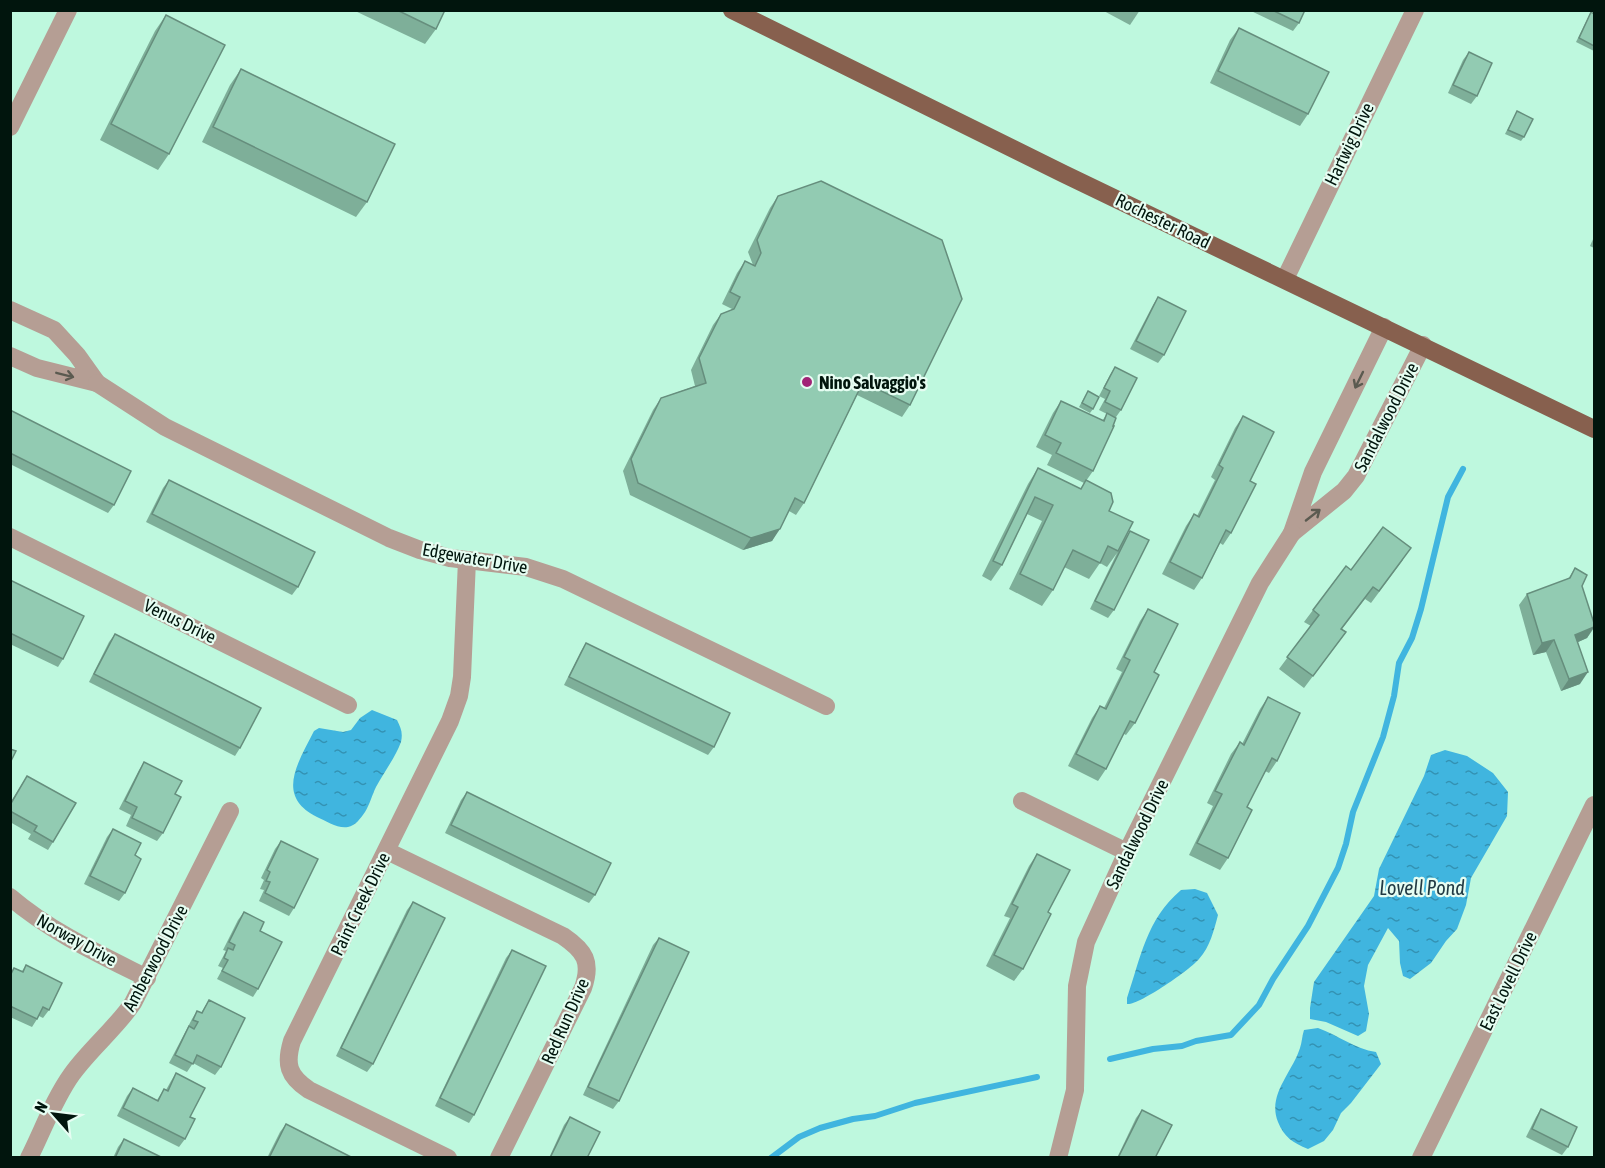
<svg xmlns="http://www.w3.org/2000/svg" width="1605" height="1168" font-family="'Asap Condensed',sans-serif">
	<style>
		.water { fill: url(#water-ripples) }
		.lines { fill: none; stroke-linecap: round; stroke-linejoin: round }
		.stream { stroke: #40b5df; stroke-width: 6 }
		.minor { stroke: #b59e94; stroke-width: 18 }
		.major { stroke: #87604e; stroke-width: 18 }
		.wall { fill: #7eaf99 }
		.shaded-wall { fill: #668e7d }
		.building { fill: #92cbb2; stroke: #668e7d; stroke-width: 1.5 }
		.oneway { stroke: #5b5a50 }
		.poi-dot { fill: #a12376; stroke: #e6fdf2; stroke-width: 2 }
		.labels { text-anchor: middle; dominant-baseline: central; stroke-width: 4.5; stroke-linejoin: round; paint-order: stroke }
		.street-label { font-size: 18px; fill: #01150d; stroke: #e6fdf2 }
		.poi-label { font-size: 18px; font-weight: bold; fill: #01150d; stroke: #e6fdf2; text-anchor: start }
		.water-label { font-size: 20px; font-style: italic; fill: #213a44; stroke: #e6fdf2 }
	</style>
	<defs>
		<pattern id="water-ripples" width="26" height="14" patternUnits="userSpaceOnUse" patternTransform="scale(1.5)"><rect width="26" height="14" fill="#40b5df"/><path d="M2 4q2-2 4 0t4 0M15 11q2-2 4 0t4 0" fill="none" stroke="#3392b3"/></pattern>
	</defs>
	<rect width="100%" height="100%" fill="#bef8de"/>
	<g class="water">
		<path d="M372,710L397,720C401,728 403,733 401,742C395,758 384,772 376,787C372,795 370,804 365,812C361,818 355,826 348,827C338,829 326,821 317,817C275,796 298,763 314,731L319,728L343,732L351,730L360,718Z"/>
		<path d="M1445,750L1467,756L1493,773L1508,792L1507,816L1471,878L1466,905L1457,929L1446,941L1431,963L1410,979L1403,976L1400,963L1399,941L1388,928L1368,965L1364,986L1369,1014L1366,1031L1358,1036L1326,1022L1310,1019V1008L1314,982L1374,896L1379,869L1424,776L1431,755Z"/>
		<path d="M1195,889L1207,893L1218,915C1214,930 1210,947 1199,959C1191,969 1138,1006 1127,1004V998C1141,957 1146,920 1181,890Z"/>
		<path d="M1318,1028C1338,1035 1355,1049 1376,1052L1381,1064L1351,1103L1341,1113L1333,1130L1324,1141L1308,1149C1293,1143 1284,1137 1278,1122C1267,1095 1292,1073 1300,1048C1302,1042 1302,1036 1304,1030Z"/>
	</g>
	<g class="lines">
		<g class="stream">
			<path d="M1110,1059L1153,1049L1182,1046L1196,1041L1231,1035L1259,1005L1273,979L1308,926L1338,868L1346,844L1353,812L1383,737L1394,696L1399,663L1412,638L1421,609L1448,497L1463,469"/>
			<path d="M771,1158L799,1137L820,1128L853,1119L875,1116L915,1103L1037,1077"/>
		</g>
		<g class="minor">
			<path d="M10,127L68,10"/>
			<path d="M1285,279L1415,10"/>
			<path d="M10,310L54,330L77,355L97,383L37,368L10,356"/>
			<path d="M1384,327L1313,472L1292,533L1344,491L1356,476L1423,345"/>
			<path d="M97,383L165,427L389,538L420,550L450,558L526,567L563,579L826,706"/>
			<path d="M10,537L348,705"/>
			<path d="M1022,801L1127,852"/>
			<path d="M387,851L563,936C585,951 592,962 583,988L499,1158"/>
			<path d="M10,897C51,932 99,954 147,978"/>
			<path d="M29,1158C43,1130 54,1099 72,1074C90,1049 115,1029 133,1003L230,811"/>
			<path d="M448,1158L309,1090C288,1076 285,1064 292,1041L450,721L459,696L462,677L467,560"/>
			<path d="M1058,1158L1075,1090L1077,986L1086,942L1127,852L1260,583L1292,533"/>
			<path d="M1421,1158L1594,805"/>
		</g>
		<path class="major" d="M732,10L1064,174L1594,429"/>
	</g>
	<g class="wall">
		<path d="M353,10H445L436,29L425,44Z"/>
		<path d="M1102,10H1140L1130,25Z"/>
		<path d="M1249,10H1305L1299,23L1293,31Z"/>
		<path d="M1591,12L1594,14V51L1576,42Z"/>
		<path d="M166,15L169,154L158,170L100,140L155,31Z"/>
		<path d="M1239,28L1308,114L1300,126L1210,83L1230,40Z"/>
		<path d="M1469,52L1477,96L1471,104L1448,93L1463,60Z"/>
		<path d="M241,69L367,202L356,217L202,142L230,85Z"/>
		<path d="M1517,111L1524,137L1521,141L1505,134Z"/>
		<path d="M778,196L910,405L902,417L857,395L804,503L796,515L789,511L772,541L743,550L630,495L623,471L653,410L661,398L695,386L691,370L713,325L721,314L731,310L732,309L722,304L737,273L745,261L753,265L748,252L770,208Z"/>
		<path d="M1594,237V248L1590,246Z"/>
		<path d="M1158,297L1164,355L1158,363L1130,349L1153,305Z"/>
		<path d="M1115,367L1121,410L1116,417L1093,471L1086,481L1109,511L1125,538L1130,531L1114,610L1108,618L1090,609L1117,553L1107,567L1100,563L1089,579L1064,567L1053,590L1042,606L1009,589L1042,521L1027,514L1002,565L991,581L982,576L1028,484L1038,468L1080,489L1084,483L1047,465L1052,455L1036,447L1053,413L1061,401L1102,421L1107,414L1099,410L1105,399L1099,396L1110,375Z"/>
		<path d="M1088,391L1093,409L1090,413L1079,407Z"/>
		<path d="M10,410L114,505L108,513L10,464Z"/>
		<path d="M1243,416L1250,481L1231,533L1223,545L1220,543L1202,578L1194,590L1162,574L1186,526L1194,514L1197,516L1215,480L1211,477L1235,428Z"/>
		<path d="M169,480L298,587L292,595L146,522L163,488Z"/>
		<path d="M1403,560L1371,603L1365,599L1342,629L1346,632L1304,688L1279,669L1311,626L1304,622L1313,610L1351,570Z"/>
		<path d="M1575,568L1594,623V628L1587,638L1578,642L1580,684L1561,691L1546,652L1533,655L1519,605L1527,594L1568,579Z"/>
		<path d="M10,580L63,659L58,667L10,644Z"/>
		<path d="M1148,609L1154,672L1135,723L1126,735L1124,734L1106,769L1098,781L1068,766L1092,718L1100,706L1104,708L1122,672L1116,669L1140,621Z"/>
		<path d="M115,634L240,748L235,756L89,682L109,642Z"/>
		<path d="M586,643L714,747L708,755L564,685L581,651Z"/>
		<path d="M1268,697L1277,761L1269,773L1265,771L1247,807L1228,858L1220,870L1189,855L1213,806L1207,803L1231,754L1240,742L1242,744L1260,709Z"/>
		<path d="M144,762L175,794L163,833L157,841L126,826L131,815L119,809L139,770Z"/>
		<path d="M27,776L53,842L48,850L28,839L31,834L10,822V803Z"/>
		<path d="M467,792L595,895L589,903L445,833L461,800Z"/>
		<path d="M113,829L135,855L125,893L119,901L84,884L107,837Z"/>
		<path d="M281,841L294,908L289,916L259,901L264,890L260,889L264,880L261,878L275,849Z"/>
		<path d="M1037,854L1023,969L1014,981L986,966L1010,918L1004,916L1029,866Z"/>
		<path d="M413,902L373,1064L367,1072L336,1056L407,910Z"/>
		<path d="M244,912L260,931L258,989L253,997L217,979L223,968L218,966L226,951L223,950L238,920Z"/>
		<path d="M659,938L619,1101L613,1109L583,1095L653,945Z"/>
		<path d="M512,950L474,1115L469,1123L435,1106L506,958Z"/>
		<path d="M26,965L49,1010L43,1018L39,1016L32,1027L10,1017V973L14,968L22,971Z"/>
		<path d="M209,1000L221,1067L215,1075L193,1063L187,1072L169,1063L192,1019L197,1011L201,1013Z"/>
		<path d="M176,1073L190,1117L185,1139L179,1147L117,1116L127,1096L133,1088L157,1100L164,1089L166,1090L171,1081Z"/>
		<path d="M1541,1109L1568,1147L1562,1155L1526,1137L1536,1117Z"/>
		<path d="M1142,1110L1155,1158H1117L1136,1118Z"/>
		<path d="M570,1117L587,1158H549L564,1125Z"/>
		<path d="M286,1124L353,1158H267L280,1132Z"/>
		<path d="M124,1139L163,1158H113L118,1147Z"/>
	</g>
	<g class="shaded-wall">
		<path d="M780,529L772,541L743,550L751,538Z"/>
		<path d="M1594,627L1587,638L1567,647L1575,635Z"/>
		<path d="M1554,640L1546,652L1533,655L1542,643Z"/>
		<path d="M1588,672L1580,684L1561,691L1569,679Z"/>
	</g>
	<g class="building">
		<path d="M397,10H445L436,29Z"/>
		<path d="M1272,10H1305L1299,23Z"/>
		<path d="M1591,12L1594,14V46L1579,38Z"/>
		<path d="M166,15L225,45L169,154L111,124Z"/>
		<path d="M1239,28L1329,72L1308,114L1218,71Z"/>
		<path d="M1469,52L1492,63L1477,96L1453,85Z"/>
		<path d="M241,69L395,144L367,202L213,127Z"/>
		<path d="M1517,111L1533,119L1524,137L1508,130Z"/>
		<path d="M821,181L942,240L962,299L910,405L863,382L804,503L795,498L780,529L751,538L638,483L631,459L661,398L706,383L699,358L721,314L734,309L740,297L730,292L745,261L755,266L761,253L757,240L778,196Z"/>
		<path d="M1158,297L1186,311L1164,355L1136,341Z"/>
		<path d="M1115,367L1137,378L1121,410L1105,402L1110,391L1104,388Z"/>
		<path d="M1088,391L1099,397L1093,409L1082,403Z"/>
		<path d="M1061,401L1104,421L1107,413L1116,418L1113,426H1114L1093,471L1056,453L1061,443L1045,435Z"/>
		<path d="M10,410L131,471L114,505L10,453Z"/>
		<path d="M1243,416L1274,432L1250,481L1256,484L1231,533L1226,530L1202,578L1170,562L1194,514L1199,517L1223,468L1219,465Z"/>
		<path d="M1038,468L1081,489L1086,480L1111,493L1113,502L1109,511L1133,522L1118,551L1108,546L1100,563L1073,550L1053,590L1020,574L1053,505L1035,497L1002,565L993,561Z"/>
		<path d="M169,480L315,552L298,587L152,514Z"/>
		<path d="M1383,527L1411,548L1379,591L1373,587L1341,629L1346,632L1313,676L1287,657L1319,615L1313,610L1346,566L1351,570Z"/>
		<path d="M1130,531L1149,540L1114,610L1095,601Z"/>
		<path d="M1575,568L1587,575L1582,586L1594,623V627L1575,635L1588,672L1569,679L1554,640L1542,643L1527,594L1570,578Z"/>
		<path d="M10,580L84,616L63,659L10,633Z"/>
		<path d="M1148,609L1178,624L1154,672L1159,675L1135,723L1130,721L1106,769L1076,754L1100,706L1106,709L1130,660L1124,657Z"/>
		<path d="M115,634L261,708L240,748L94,674Z"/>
		<path d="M586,643L730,713L714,747L569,677Z"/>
		<path d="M1268,697L1300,713L1277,761L1272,758L1247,807L1252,810L1228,858L1197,843L1222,794L1215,791L1240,742L1244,745Z"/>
		<path d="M10,749L16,751L10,763Z"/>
		<path d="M144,762L182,781L175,794L181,797L163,833L132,818L137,807L125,801Z"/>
		<path d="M27,776L76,803L53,842L34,831L37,826L10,811V805Z"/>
		<path d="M467,792L611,863L595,895L451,825Z"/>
		<path d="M113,829L141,843L135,855L141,859L125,893L90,876Z"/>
		<path d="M281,841L318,859L294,908L265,893L270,882L266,881L270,872L267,870Z"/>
		<path d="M1037,854L1070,870L1048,912L1051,914L1023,969L994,955L1018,907L1012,904Z"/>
		<path d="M413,902L445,918L373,1064L341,1048Z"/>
		<path d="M244,912L264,922L260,931L282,942L258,989L222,971L228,960L224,958L228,948L233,950L235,945L229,942Z"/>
		<path d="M659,938L689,952L619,1101L588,1087Z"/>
		<path d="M512,950L546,966L474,1115L440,1098Z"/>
		<path d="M26,965L62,983L49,1010L43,1007L37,1019L10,1006V976L14,968L23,972Z"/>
		<path d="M209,1000L245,1018L221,1067L197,1055L193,1064L175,1055L189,1026L194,1029L198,1022L193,1020L197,1011L202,1013Z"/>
		<path d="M176,1073L205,1088L190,1117L195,1119L185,1139L123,1108L133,1088L158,1101L164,1089L168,1091Z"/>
		<path d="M1541,1109L1577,1127L1568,1147L1532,1129Z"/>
		<path d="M1142,1110L1172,1125L1155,1158H1118Z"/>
		<path d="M570,1117L600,1132L587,1158H550Z"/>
		<path d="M286,1124L353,1158H273L270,1156Z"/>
		<path d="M124,1139L163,1158H115Z"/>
	</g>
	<defs><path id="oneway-shaft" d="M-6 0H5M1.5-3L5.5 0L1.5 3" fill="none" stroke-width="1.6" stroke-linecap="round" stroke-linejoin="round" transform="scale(1.5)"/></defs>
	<g class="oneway">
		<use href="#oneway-shaft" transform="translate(65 375) rotate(14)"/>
		<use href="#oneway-shaft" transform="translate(1359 380) rotate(116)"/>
		<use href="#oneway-shaft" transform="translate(1313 515) rotate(-38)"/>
	</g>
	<circle class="poi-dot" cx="807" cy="382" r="6"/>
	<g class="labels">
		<g class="street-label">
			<text transform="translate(1349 144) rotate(-64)">Hartwig Drive</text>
			<text transform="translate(1163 221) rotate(26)">Rochester Road</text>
			<text transform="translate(1386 417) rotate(-63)">Sandalwood Drive</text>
			<text transform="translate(475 558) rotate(10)">Edgewater Drive</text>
			<text transform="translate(180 621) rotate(26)">Venus Drive</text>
			<text transform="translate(1137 834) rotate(-64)">Sandalwood Drive</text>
			<text transform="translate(360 904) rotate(-64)">Paint Creek Drive</text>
			<text transform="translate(77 940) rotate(29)">Norway Drive</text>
			<text transform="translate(155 958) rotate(-62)">Amberwood Drive</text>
			<text transform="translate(1508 981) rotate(-64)">East Lovell Drive</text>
			<text transform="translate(565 1021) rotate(-66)">Red Run Drive</text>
		</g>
		<g class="poi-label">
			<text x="819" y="382">Nino Salvaggio's</text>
		</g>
		<g class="water-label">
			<text x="1422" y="887">Lovell Pond</text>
		</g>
	</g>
	<rect width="1605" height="1168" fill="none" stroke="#01150d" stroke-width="24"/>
	<g transform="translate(54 1114) rotate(298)" stroke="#e6fdf2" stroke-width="4.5" paint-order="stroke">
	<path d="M0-4.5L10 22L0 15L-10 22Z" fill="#01150d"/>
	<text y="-9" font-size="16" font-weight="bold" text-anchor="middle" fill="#01150d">N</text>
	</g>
</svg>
